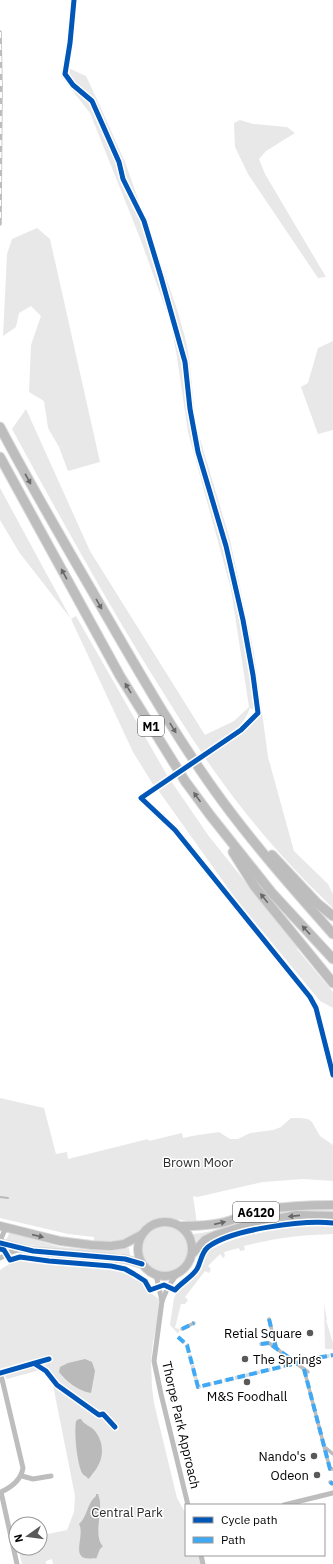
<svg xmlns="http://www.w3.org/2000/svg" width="333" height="1564" font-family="'IBM Plex Sans',sans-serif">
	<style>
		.green { fill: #e8e8e8; fill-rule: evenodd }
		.water { fill: #bababa }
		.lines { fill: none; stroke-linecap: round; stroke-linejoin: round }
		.stream { stroke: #bababa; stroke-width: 2 }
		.pedestrian-tunnel { stroke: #d9d9d9; stroke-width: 3.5; stroke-dasharray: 3.5 2; stroke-linecap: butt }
		.trunk-casing { stroke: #dbdbdb; stroke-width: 10 }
		.motorway-casing { stroke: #dbdbdb; stroke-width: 11 }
		.pedestrian { stroke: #bdbdbd; stroke-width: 3.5 }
		.minor { stroke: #bdbdbd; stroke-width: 5 }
		.trunk { stroke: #bdbdbd; stroke-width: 8 }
		.motorway { stroke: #bdbdbd; stroke-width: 9 }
		.rail-casing { stroke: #bdbdbd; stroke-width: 3.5 }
		.rail { stroke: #fff; stroke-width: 2; stroke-dasharray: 6; stroke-linecap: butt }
		.quiet { stroke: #3fa9f5; stroke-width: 4; stroke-dasharray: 8 4; stroke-linecap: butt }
		.cycleway-casing { stroke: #fff; stroke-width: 8 }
		.cycleway { stroke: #0057b8; stroke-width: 5 }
		.oneway { fill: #686868 }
		.poi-dot { fill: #595959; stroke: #fff; stroke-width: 1.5 }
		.labels { text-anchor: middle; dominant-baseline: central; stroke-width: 3; stroke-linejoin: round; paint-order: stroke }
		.shield { fill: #fff; stroke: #4c4c4c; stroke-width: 1 }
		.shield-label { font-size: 12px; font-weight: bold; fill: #000 }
		.park-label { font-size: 13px; fill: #2c2c2c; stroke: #fff }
		.poi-label { font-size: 13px; fill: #000; stroke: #fff; text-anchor: end }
		.street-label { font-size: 13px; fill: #000; stroke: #fff }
	</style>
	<rect width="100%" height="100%" fill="#fff"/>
	<g class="green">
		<path d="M62,65L86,76L100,106L125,162L176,306L185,337L189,357L196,425L230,540L254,653L268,757L294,851L328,884L333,894V908C292,869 253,825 220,779C193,742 170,703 146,665C99,588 55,508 12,429L26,409L90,551L205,735L234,721L249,707L231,589L188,432L177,357L171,324L140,238L90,113L61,76ZM250,708L262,714L220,748L218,744C232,734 244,725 250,708Z"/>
		<path d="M240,120L253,124L287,127L295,133L266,151L259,159L265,174L326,277L318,278L248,174L235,147L234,123Z"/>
		<path d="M37,228L50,239L100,462L68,471L59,447L48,428L44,401L29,392L31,345L41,316L31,306L19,313L16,327L3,336L7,254L12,239Z"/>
		<path d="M333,341V430L318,434L301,387L308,383L318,348Z"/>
		<path d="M0,488L71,619L76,616L168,777L154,786L133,752L71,619L19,552L0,520Z"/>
		<path d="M171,781L208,835L298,948L297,949L333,992V1008L320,1001L235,898L158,790Z"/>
		<path d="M0,1098L44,1108L56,1154L67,1152L68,1159L148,1139L149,1141L182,1133L183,1138L192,1136L219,1132L230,1139H238L250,1133L273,1130L281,1127L291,1118H300L308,1119L312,1122L320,1136L333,1145V1181L303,1179L263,1182L206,1195L197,1197L193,1196L197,1223C186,1222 173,1217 163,1218C149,1219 143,1230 132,1237C124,1241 117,1242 108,1243V1250L129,1248L130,1254L129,1256L119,1253H108V1267L121,1270L135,1276L145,1283L152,1294L162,1301L153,1342L151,1361L152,1387L154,1403L177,1498L186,1514V1555H201L204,1564H53L52,1559L46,1561V1564H22L18,1548H40V1537L43,1535L67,1530L74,1512L75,1496L53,1385L44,1373L40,1370L7,1379L0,1369V1270L17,1259H24L49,1263L93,1266L94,1253L51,1249L6,1240L9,1234L12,1233L60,1247L93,1250L94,1237L68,1234L0,1218Z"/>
		<path d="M318,1209L333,1210V1213L315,1212L200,1240L197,1242L193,1234C216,1233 237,1221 259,1215C278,1211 298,1210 318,1209Z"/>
		<path d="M313,1225L333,1227V1234C300,1235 276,1238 244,1246L245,1250L240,1251L239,1248L224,1252L225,1256L223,1258L220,1254L208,1266L211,1269L209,1273L205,1271L185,1297L188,1300L185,1304H181L175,1328L180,1329L178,1334L170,1325L174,1298L177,1292L197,1275L209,1251C236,1234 282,1228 313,1225Z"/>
		<circle cx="165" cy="1249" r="23"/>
		<path d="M324,1304L327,1320H326L333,1343V1349H325Z"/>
	</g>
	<g class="water">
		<path d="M85,1359L92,1362L95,1371L91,1393C78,1391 67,1382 59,1372L60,1367L68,1363Z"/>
		<path d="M79,1419H81C84,1425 91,1426 95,1431C105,1444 104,1460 94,1472C91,1475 91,1477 88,1479C87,1476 84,1476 82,1473C77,1462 74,1433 76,1421Z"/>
		<path d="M96,1494H98C99,1497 100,1500 100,1503C101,1515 94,1538 103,1546L100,1549L96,1559L95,1558C67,1563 86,1536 79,1524C87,1518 87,1503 96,1496Z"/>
	</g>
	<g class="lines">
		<path class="stream" d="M0,1197L8,1198"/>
		<path class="pedestrian-tunnel" d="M178,1337L187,1345L198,1387L297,1363C308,1358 321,1358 333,1355"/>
		<g class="trunk-casing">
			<g id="trunk">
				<circle cx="165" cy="1249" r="27"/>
				<path d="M0,1226L60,1241L91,1245L111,1246L124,1244L141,1235"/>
				<path d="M181,1226C195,1226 207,1226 221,1223C235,1220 248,1213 262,1210C286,1206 309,1205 333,1205"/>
				<path d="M0,1243L33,1251L125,1259L142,1264"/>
				<path d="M193,1253L205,1240L216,1235L247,1225L296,1215L333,1216"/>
			</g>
		</g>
		<g class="motorway-casing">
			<g id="motorway">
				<path d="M0,427C32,488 67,548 102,608C140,674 178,741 223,802C257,848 295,891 333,934"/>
				<path d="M0,457L120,676L185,781L210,815L272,893L333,959"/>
				<path d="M233,852L255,887L333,983"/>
				<path d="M272,855L317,903L333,916"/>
			</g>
		</g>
		<g class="pedestrian">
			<path d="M269,1319L276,1347"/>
			<path d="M182,1329L194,1323"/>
			<path d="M261,1344L269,1343L308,1372"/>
			<path d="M304,1369L330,1469H333"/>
			<path d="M326,1448L333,1454"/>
			<path d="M330,1482L333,1484"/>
		</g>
		<g class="minor">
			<path d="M65,74L70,43L74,0"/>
			<path d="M0,1241L6,1227"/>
			<path d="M0,1258L11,1252L21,1249"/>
			<path d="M177,1274L168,1287L162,1301L154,1361L161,1394L188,1505"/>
			<path d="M156,1275L162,1301"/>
			<path d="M0,1376L2,1379L23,1468C21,1480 12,1487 1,1492L17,1564"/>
			<path d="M22,1476L33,1479L51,1476"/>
			<path d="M284,1505L333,1493"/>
			<path d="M201,1555L203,1564"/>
		</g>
		<use href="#trunk" class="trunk"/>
		<use href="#motorway" class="motorway"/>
		<g class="rail-casing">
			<path id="rail" d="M0,32L1,87L0,224"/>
		</g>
		<use href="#rail" class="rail"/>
		<g class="quiet">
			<path d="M269,1319L276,1348"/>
			<path d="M182,1329L194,1323"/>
			<path d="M178,1337L187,1345L198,1387L297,1363C308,1358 321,1358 333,1355"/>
			<path d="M261,1344L269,1343L299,1365"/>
			<path d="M304,1369L330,1469H333"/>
			<path d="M330,1482L333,1484"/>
		</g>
		<g class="cycleway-casing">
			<g id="cycleway">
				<path d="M74,0L70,43L65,74L73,85L92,101L119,162L123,179L144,221L161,277L185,362L190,409L198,452L226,546L243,620L253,675L258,713L241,730L141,798L175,830L310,997L316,1008L333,1075"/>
				<path d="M0,1243L33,1251L125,1259L142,1264"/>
				<path d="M0,1249L4,1250L10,1260L20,1257L49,1261L111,1266L125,1269L134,1274L145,1281L150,1290L164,1285L175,1290C182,1282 192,1277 197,1269C201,1262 201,1253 208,1247C232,1229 303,1220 333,1223"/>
				<path d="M35,1364L46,1371L57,1385L99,1415L103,1414L115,1427"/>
				<path d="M0,1373L49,1359"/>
			</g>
		</g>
		<use href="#cycleway" class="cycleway"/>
	</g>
	<defs><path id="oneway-solid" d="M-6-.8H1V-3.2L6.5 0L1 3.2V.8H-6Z"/></defs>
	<g class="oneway">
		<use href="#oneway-solid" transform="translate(28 479) rotate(61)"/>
		<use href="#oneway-solid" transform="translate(64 574) rotate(-119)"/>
		<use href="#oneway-solid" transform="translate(99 604) rotate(60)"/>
		<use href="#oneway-solid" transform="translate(128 688) rotate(-121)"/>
		<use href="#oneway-solid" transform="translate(173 728) rotate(58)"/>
		<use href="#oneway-solid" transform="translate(197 797) rotate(-126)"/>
		<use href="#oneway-solid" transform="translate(264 898) rotate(-129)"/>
		<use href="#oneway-solid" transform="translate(306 930) rotate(-133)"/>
		<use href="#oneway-solid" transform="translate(294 1216) rotate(174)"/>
		<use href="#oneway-solid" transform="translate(220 1223) rotate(-13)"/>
		<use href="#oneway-solid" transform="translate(38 1236) rotate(13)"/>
	</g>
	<g class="poi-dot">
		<circle cx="310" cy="1333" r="4"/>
		<circle cx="245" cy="1359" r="4"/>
		<circle cx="247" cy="1382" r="4"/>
		<circle cx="314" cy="1456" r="4"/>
		<circle cx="317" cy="1475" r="4"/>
	</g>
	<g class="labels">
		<g class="shield">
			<rect x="138" y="716" width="26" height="20" rx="3"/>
			<rect x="233" y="1202" width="46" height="20" rx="3"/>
		</g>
		<g class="shield-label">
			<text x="151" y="726">M1</text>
			<text x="256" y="1212">A6120</text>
		</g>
		<g class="park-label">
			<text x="198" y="1162">Brown Moor</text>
			<text x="127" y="1512">Central Park</text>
		</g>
		<g class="poi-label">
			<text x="302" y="1333">Retial Square</text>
			<text x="253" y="1359" text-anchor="start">The Springs</text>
			<text x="247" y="1396" text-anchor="middle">M&amp;S Foodhall</text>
			<text x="306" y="1456">Nando's</text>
			<text x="309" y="1475">Odeon</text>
		</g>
		<g class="street-label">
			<text transform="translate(181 1425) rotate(77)">Thorpe Park Approach</text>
		</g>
	</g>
	<rect x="185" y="1504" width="140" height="52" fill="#ffffff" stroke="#999999"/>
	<rect x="193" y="1517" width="20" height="6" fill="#0057b8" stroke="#999999"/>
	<text x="221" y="1524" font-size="12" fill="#000000">Cycle path</text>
	<rect x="193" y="1537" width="20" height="6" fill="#3fa9f5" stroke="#999999"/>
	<text x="221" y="1544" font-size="12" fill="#000000">Path</text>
	<g transform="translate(28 1536) rotate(256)"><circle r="19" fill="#ffffff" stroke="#999999"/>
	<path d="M0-3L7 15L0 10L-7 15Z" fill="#595959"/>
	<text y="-6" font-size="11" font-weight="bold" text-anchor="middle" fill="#000000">N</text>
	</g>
</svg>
